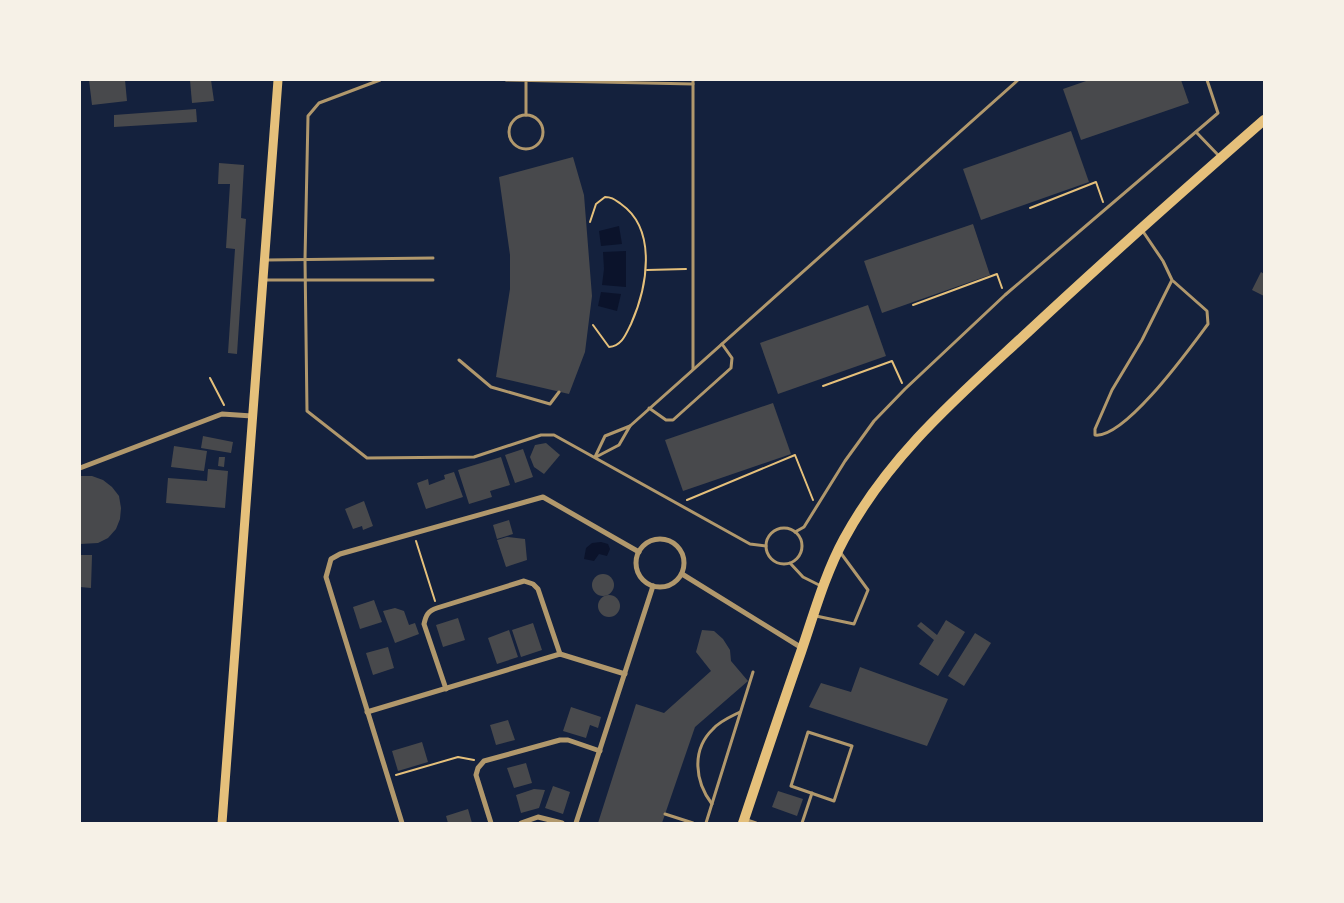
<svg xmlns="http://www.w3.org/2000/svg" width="1344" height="903" font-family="'IBM Plex Sans',sans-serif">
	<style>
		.water { fill: #0b132b }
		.building { fill: #48494c }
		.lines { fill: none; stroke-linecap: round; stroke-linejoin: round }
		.path { stroke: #e5c07b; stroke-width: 2 }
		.service { stroke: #b1986c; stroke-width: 3 }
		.minor { stroke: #b1986c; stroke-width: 5 }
		.secondary { stroke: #e5c07b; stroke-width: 9 }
		.primary { stroke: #e5c07b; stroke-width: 10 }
	</style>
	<rect width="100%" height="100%" fill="#14213d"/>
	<g class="water">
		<path d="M619,226L622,244L601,246L599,231Z"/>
		<path d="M626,251V287L602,285L604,269L603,252Z"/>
		<path d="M601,292L621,294L617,311L598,306Z"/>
		<path d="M601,542L608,544L610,549L607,556L599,554L594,561L584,559L586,548L592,543Z"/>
	</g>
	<g class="building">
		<path d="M89,80H125L127,101L92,105Z"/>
		<path d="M190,80H211L214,101L192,103Z"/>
		<path d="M1089,80H1181L1189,103L1081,140L1063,89Z"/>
		<path d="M196,109L197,122L114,127V115Z"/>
		<path d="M1071,131L1089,182L981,220L963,169Z"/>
		<path d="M573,157L584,195L592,296L585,352L569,394L496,377L510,289V255L499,177Z"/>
		<path d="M219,163L244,165L241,218L246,219L237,354L228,353L235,249L226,248L230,184H218Z"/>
		<path d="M973,224L990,275L882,313L864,261Z"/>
		<path d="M1261,272L1264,274V296L1252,290Z"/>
		<path d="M868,305L886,356L778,394L760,343Z"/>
		<path d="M773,403L791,454L683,491L665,440Z"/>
		<path d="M203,436L233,442L231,453L201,448Z"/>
		<path d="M546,443L560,455L544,474L534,467L530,457L535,445Z"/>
		<path d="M174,446L207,451L204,471L171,467Z"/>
		<path d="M523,449L533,477L515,483L505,455Z"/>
		<path d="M219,457H225L224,467L218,466Z"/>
		<path d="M501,457L510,485L490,491L492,497L469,504L458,470Z"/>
		<path d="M208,469L228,471L225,508L166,503L168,478L207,481Z"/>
		<path d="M454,472L463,497L426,509L417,483L428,479L429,485L445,479L444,475Z"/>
		<path d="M80,476H92L103,480L112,487L119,496L121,508L120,519L116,529L108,538L98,543L80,544Z"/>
		<path d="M364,501L373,526L363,530L362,526L353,529L345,509Z"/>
		<path d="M509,520L513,534L497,539L493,525Z"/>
		<path d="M507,537L525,539L527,560L506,567L497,540Z"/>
		<path d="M80,555H92L91,588L80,587Z"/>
		<circle cx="603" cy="585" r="11"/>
		<circle cx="609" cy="606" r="11"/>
		<path d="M374,600L382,622L360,629L353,607Z"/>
		<path d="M395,608L404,611L409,625L415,623L419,634L395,643L383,611Z"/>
		<path d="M458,618L465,640L443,647L436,625Z"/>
		<path d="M946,620L965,632L938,676L919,664L934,640L917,626L921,622L937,635Z"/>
		<path d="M533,623L542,650L521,657L512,630Z"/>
		<path d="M509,630L518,657L497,664L488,638Z"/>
		<path d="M702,630L714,631L723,639L730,650L731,661L748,681L695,727L662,823H598L636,704L664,713L711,671L696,652Z"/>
		<path d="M975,633L991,643L964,686L948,676Z"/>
		<path d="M388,647L394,668L373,675L366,653Z"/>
		<path d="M860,667L948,699L927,746L809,707L821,683L851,692Z"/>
		<path d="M571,707L601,717L598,728L590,725L586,738L563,731Z"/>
		<path d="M508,720L515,740L496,745L490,725Z"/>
		<path d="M422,742L428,762L398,771L392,751Z"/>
		<path d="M526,763L532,783L514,788L507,768Z"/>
		<path d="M553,786L570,792L563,814L545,808Z"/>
		<path d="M534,789L545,790L539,808L521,813L516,795Z"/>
		<path d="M778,791L803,799L797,816L772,807Z"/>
		<path d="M468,809L472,823H448L446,816Z"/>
	</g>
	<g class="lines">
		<g class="path">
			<path d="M1030,208L1096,182L1103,202"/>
			<path d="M590,222L596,204L605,197C612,197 615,200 621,204C658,230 647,288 631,324C626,334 622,346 609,347L593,325"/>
			<path d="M647,270L686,269"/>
			<path d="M913,305L997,274L1002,288"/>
			<path d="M210,378L224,405"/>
			<path d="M823,386L892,361L902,383"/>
			<path d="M687,500L795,455L813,500"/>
			<path d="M416,541L435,601"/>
			<path d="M396,775L458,757L474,760"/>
		</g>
		<g class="service">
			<path d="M380,80L319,103L308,116L305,259L307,411L367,458L474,457L541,435H554L750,544L766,546"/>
			<path d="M506,80L693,84"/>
			<path d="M526,82V115"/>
			<circle cx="526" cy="132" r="17"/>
			<path d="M1196,132L1220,157"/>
			<path d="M1142,230L1163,261L1172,280L1207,311L1208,324C1190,348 1125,439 1095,435V429L1112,390L1142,340L1172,280"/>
			<path d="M267,260L433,258"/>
			<path d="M265,280H433"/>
			<path d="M459,360L491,387L550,404L559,392"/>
			<path d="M693,369V80"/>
			<path d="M649,408L666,420H673L731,368L732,358L722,344"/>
			<path d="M595,457L605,436L630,426L1018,80"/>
			<path d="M596,457L619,445L630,426"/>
			<circle cx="784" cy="546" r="18"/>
			<path d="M795,532L804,527L845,461L874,421L905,389L1005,295L1218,113L1207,80"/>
			<path d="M790,563L803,577L821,586"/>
			<path d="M816,616L854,624L868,590L840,552"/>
			<path d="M808,732L852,746L834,801L791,786Z"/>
			<path d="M712,804C695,782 691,750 713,729C720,721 730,717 740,712"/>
			<path d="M665,814L693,823"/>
			<path d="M747,820L756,823"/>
			<path d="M706,823L753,672"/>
			<path d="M802,823L812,793"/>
		</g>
		<g class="minor">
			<path d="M80,468L222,414L252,416"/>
			<circle cx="660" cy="563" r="24"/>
			<path d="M682,574L802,648"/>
			<path d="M560,654L625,674"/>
			<path d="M446,689L424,624C426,615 428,611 437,608L524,581L533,584L538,589L560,654"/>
			<path d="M367,712L560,654"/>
			<path d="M402,823L326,577L331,559L340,554L543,497L639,552"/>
			<path d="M491,823L476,775L478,768L484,761L560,740H568L600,751"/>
			<path d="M521,823L538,817L562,823"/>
			<path d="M576,823L653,586"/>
		</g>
		<path class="secondary" d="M222,823L278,80"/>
		<path class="primary" d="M743,823C762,766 781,709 801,652C814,614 825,574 844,539C890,454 960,395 1029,331C1106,259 1185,189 1264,120"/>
	</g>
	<rect width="1344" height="903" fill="none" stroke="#f6f1e7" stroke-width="162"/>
</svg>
